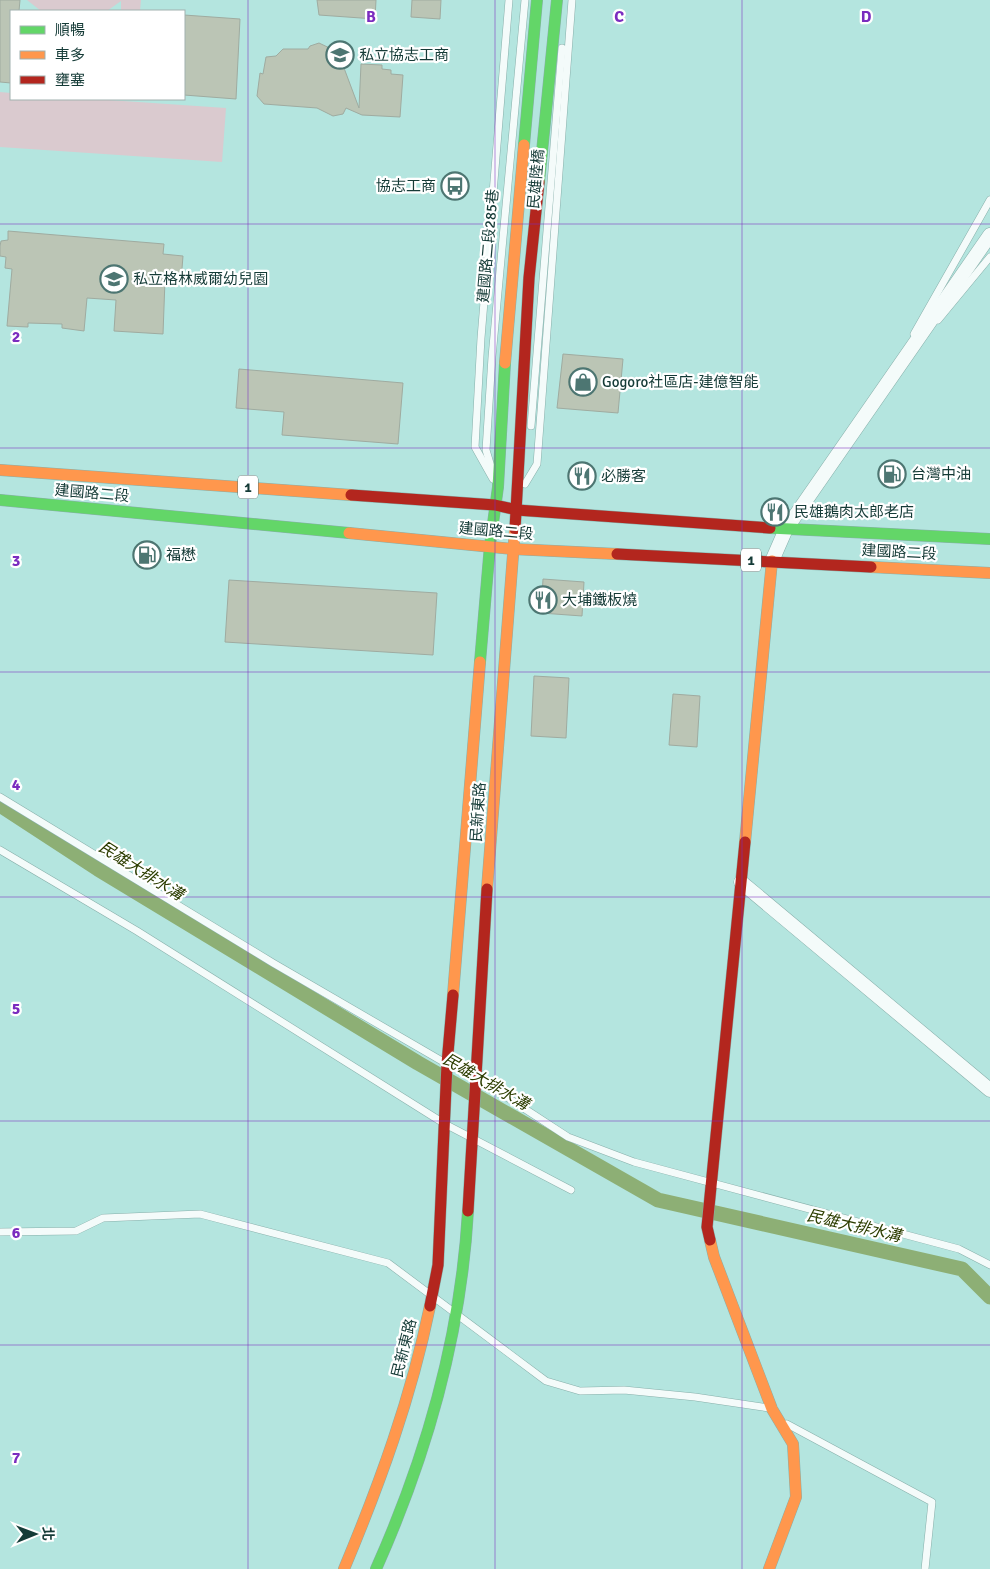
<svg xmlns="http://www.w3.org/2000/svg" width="990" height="1569" font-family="Signika,'Noto Sans TC',sans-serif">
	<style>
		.green { fill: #dacacf }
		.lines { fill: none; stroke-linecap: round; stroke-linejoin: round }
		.canal { stroke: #8daf75; stroke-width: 15 }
		.building { fill: #bbc5b5; stroke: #9faba0 }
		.lane-casing { stroke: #87afaa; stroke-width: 8 }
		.street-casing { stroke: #87afaa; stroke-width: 15 }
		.fast-casing { stroke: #87afaa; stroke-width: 12 }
		.slow-casing { stroke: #87afaa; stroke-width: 12 }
		.jam-casing { stroke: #87afaa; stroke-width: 12 }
		.lane { stroke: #f4fbfa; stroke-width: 7 }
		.street { stroke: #f4fbfa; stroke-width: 14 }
		.fast { stroke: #63d668; stroke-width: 11 }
		.slow { stroke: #ff974d; stroke-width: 11 }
		.jam { stroke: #b3261e; stroke-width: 11 }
		.grid { fill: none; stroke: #7b2cbf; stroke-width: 1; stroke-opacity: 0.55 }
		.labels { text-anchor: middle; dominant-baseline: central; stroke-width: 4.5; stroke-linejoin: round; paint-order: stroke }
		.shield { fill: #fff; stroke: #5b7673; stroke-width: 1 }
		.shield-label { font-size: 14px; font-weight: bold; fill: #153b37 }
		.poi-label { font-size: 15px; fill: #153b37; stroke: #fff; text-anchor: start }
		.street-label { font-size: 15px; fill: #153b37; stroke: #fff }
		.water-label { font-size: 16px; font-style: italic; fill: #2c3d00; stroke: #fff }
		.grid-label { font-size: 16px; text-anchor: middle; font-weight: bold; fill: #7b2cbf; stroke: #fff; stroke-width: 4.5; stroke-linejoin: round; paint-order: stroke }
	</style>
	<rect width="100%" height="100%" fill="#b4e5df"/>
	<g class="green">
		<path d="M27,0H141L140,11H121V1L107,11H41Z"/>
		<path d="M0,92L11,93V99H94L226,108L222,162L0,147Z"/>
	</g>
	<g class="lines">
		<path class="canal" d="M0,805L98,869L418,1063L658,1200L962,1269L990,1297"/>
	</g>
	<g class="building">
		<path d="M0,0H20L19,11H11V83L0,82Z"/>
		<path d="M317,0H376L375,19L319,15Z"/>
		<path d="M412,0H441L440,19L411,17Z"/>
		<path d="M184,15L240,19L236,99L184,95Z"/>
		<path d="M319,43L338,52L359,108L361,64L382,65V69L391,70V74L403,75L400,117L362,115L346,108L343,114L333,116L317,108L264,104L257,96L260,73L263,74L266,57L276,56L283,49H308L310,46Z"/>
		<path d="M8,231L164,244L163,254L183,256L181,281L165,280L163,334L114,331L116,300L87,298L84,331L62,328V324L28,323V327L7,326L12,269L5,268L6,257L0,256V246L1,241L8,240Z"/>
		<path d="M563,354L623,359L618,413L557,408Z"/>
		<path d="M239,369L403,383L398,444L282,435L284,412L236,408Z"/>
		<path d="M543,579L584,582L582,616L541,613Z"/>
		<path d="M229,580L437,593L433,655L225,642Z"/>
		<path d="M534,676L569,678L566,738L531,736Z"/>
		<path d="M673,694L700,696L697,747L669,745Z"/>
	</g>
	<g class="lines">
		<g class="lane-casing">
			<g id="lane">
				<path d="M938,320L990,257"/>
				<path d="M914,334L990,200"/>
				<path d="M531,426L562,48"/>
				<path d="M492,470L486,450L492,357L525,0"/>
				<path d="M493,479L475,447L481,338L509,0"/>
				<path d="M525,484L537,464L572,0"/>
				<path d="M0,797L273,963L447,1064L476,1077L568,1137L634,1162L959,1249L990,1265"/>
				<path d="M0,850L137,931L445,1124L571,1190"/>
				<path d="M0,1232L76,1231L103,1218L200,1214L388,1263L546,1381L580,1391L624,1390L695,1397L769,1408"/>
				<path d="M787,1424L932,1502L925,1569"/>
			</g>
		</g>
		<g class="street-casing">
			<g id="street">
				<path d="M772,561L786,529L990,235"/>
				<path d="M741,882L990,1090"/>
			</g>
		</g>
		<g class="fast-casing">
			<g id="fast">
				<path d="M524,145L537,0"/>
				<path d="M539,182L557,0"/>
				<path d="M0,500L349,533"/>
				<path d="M770,528L990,539"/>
				<path d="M480,662L490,545L498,487L505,363"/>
				<path d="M376,1569C426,1457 461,1334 468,1211"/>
			</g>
		</g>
		<g class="slow-casing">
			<g id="slow">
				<path d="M505,363L524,145"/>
				<path d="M0,470L351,495"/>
				<path d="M349,533L513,549L617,554"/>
				<path d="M871,567L990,573"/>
				<path d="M745,842L772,561"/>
				<path d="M487,889L515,529"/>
				<path d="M453,995L480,662"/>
				<path d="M710,1240L714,1257L772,1409L793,1444L796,1497L769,1569"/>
				<path d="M344,1569C380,1483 411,1398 430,1306"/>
			</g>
		</g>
		<g class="jam-casing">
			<g id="jam">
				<path d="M351,495L495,505L517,510L770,528"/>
				<path d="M515,529L529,278L539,182"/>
				<path d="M617,554L871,567"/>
				<path d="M468,1211L487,889"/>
				<path d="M710,1240L707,1227L745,842"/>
				<path d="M430,1306L438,1265L447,1064L453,995"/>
			</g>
		</g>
		<use href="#lane" class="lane"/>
		<use href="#street" class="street"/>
		<use href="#fast" class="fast"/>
		<use href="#slow" class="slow"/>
		<use href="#jam" class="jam"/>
	</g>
	<path class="grid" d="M248,0V1569M495,0V1569M742,0V1569M0,224H990M0,448H990M0,672H990M0,897H990M0,1121H990M0,1345H990"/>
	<defs>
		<g id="school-ring" transform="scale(1.4375)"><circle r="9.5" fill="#fff" stroke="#4d7672" stroke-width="1.5"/><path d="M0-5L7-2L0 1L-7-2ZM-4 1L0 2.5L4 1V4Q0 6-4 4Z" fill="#4d7672"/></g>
		<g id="bus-ring" transform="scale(1.4375)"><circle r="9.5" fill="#fff" stroke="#4d7672" stroke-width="1.5"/><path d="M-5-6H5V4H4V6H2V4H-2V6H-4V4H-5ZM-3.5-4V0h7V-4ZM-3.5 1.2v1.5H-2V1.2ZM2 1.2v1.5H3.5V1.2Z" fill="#4d7672"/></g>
		<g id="shop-ring" transform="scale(1.4375)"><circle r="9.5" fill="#fff" stroke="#4d7672" stroke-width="1.5"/><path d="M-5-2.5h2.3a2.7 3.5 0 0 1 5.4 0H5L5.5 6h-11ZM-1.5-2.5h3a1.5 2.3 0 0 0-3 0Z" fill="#4d7672"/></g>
		<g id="fuel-ring" transform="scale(1.4375)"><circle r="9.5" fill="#fff" stroke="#4d7672" stroke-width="1.5"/><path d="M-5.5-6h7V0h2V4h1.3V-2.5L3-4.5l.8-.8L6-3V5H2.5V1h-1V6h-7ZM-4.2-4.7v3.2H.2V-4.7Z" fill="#4d7672"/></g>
		<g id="restaurant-ring" transform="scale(1.4375)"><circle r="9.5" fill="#fff" stroke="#4d7672" stroke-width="1.5"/><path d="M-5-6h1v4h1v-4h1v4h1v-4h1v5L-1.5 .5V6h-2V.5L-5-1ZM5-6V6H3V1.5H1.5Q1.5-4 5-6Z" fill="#4d7672"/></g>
	</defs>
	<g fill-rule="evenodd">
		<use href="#school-ring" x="340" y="55"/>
		<use href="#bus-ring" x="455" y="186"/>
		<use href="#school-ring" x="114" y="279"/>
		<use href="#shop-ring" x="583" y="382"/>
		<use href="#fuel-ring" x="892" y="474"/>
		<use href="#restaurant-ring" x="582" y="476"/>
		<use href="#restaurant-ring" x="775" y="512"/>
		<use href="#fuel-ring" x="147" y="555"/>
		<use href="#restaurant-ring" x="543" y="600"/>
	</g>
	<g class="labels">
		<g class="shield">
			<rect x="238" y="475.5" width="20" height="23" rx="4"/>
			<rect x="741" y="548.5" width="20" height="23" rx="4"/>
		</g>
		<g class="shield-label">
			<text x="248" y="487">1</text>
			<text x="751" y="560">1</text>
		</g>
		<g class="poi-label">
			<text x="359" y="55">私立協志工商</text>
			<text x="436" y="186" text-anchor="end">協志工商</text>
			<text x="133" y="279">私立格林威爾幼兒園</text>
			<text x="602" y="382">Gogoro社區店-建億智能</text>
			<text x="911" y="474">台灣中油</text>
			<text x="601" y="476">必勝客</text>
			<text x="794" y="512">民雄鵝肉太郎老店</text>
			<text x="166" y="555">福懋</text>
			<text x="562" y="600">大埔鐵板燒</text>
		</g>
		<g class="street-label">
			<text transform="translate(536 179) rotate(-85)">民雄陸橋</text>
			<text transform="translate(488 246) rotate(-85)">建國路二段285巷</text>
			<text transform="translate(92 493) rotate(5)">建國路二段</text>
			<text transform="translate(496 531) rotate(5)">建國路二段</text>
			<text transform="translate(899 552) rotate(3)">建國路二段</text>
			<text transform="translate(478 812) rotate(-86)">民新東路</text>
			<text transform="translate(404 1348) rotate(-76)">民新東路</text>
		</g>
		<g class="water-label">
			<text transform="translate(141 871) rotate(32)">民雄大排水溝</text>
			<text transform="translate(486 1082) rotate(30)">民雄大排水溝</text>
			<text transform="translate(854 1226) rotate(13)">民雄大排水溝</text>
		</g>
	</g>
	<g class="grid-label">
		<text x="371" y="22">B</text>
		<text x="619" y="22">C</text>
		<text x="866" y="22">D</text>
		<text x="16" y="342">2</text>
		<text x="16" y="566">3</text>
		<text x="16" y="790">4</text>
		<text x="16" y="1014">5</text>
		<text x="16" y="1238">6</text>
		<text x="16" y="1463">7</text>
	</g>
	<rect x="10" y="10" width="175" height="90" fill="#ffffff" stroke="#a1b1af"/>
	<rect x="20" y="26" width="25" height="8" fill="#63d668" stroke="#a1b1af"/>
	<text x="55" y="35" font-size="15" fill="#153b37">順暢</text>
	<rect x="20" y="51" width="25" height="8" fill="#ff974d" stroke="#a1b1af"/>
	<text x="55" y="60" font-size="15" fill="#153b37">車多</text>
	<rect x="20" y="76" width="25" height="8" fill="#b3261e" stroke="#a1b1af"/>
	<text x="55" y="85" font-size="15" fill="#153b37">壅塞</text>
	<g transform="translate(35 1534) rotate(89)" stroke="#ffffff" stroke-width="4" paint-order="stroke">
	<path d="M0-4L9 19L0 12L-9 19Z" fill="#153b37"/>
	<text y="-8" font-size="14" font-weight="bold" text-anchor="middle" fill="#153b37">北</text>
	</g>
</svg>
